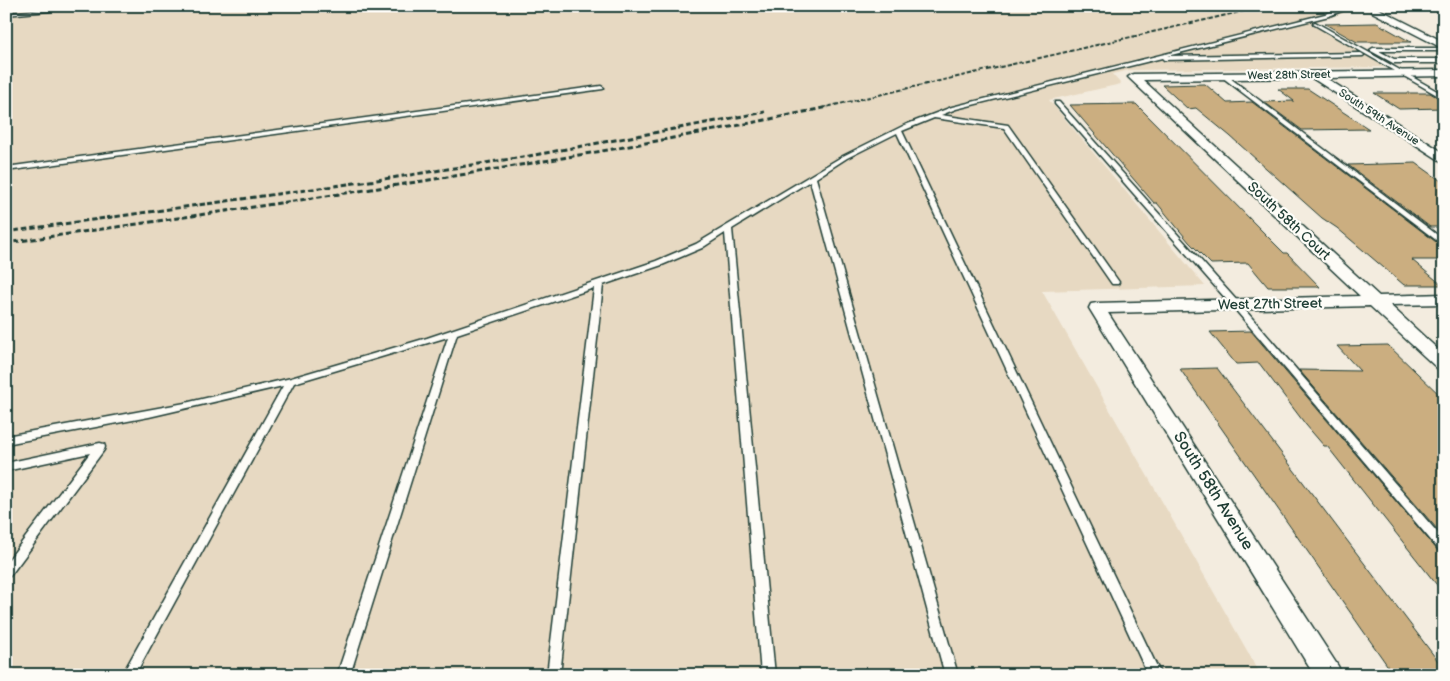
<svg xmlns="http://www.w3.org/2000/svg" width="1450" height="681" font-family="'Balsamiq Sans',sans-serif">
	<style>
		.built { fill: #e7d9c2 }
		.building { fill: #cbae80; stroke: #1f3d34 }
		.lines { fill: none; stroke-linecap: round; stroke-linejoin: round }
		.lane-casing { stroke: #1f3d34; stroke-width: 3 }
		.street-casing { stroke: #1f3d34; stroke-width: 3 }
		.lane { fill: #fdfcf7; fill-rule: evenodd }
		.street { fill: #fdfcf7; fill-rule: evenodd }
		.rail-far1 { stroke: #1f3d34; stroke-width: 2; stroke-dasharray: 4.5 2; stroke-linecap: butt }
		.rail { stroke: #1f3d34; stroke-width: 3; stroke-dasharray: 5.5 3; stroke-linecap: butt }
		.labels { text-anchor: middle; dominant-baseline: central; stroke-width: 4.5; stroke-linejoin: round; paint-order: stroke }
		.far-street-label { font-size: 11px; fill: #1f3d34; stroke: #fdfcf7 }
		.street-label { font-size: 14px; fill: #1f3d34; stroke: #fdfcf7 }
		.near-street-label { font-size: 16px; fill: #1f3d34; stroke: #fdfcf7 }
	</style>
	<rect width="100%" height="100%" fill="#f3ecdf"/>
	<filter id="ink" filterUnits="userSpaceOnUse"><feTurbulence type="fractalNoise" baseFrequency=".02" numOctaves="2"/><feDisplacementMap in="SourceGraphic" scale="10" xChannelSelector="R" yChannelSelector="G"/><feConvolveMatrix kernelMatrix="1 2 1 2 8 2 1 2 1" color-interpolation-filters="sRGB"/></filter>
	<g filter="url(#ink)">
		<path class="built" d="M6,6H1365L1312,23L1386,67L1130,70L1112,74L1121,84L1049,100L1205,286L1042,291L1261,675H6Z"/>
		<g class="building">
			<path d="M1377,23L1411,42H1357L1325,24Z"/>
			<path d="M1205,84L1227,103L1252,102L1444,248V260H1412L1442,285H1404L1337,228L1322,218L1230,136L1196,108L1188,109L1162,85Z"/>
			<path d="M1278,89H1308L1369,129L1302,130L1264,102L1294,101Z"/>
			<path d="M1374,93H1430L1444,101V108L1399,109Z"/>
			<path d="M1136,104L1267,236L1284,253H1287L1320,287H1268L1248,263L1211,264L1189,242L1157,203H1154L1070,105Z"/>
			<path d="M1416,163L1444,183V227H1430L1348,165Z"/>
			<path d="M1251,331L1439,552L1444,555V594L1327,446H1324L1306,425L1259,363L1236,364L1210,332Z"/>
			<path d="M1388,345L1444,399V537L1299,370L1360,371L1337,346Z"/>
			<path d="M1217,368L1444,669V675H1394L1180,369Z"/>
		</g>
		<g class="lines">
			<g class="lane-casing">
				<g id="lane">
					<path d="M81,6H102L6,15V13Z"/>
					<path d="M1347,6H1354L1329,16L1167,56L1361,53L1364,55L1363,56L1164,60L1162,58L956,109L941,115L1008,125L1119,282L1118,284H1112L1004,128L934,118L902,131L1161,675H1148L897,133L847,158L816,178L958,675H945L810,181L732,229L775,675H761L725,233L702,248L662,265L603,285L560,675H547L594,288L457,334L350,675H337L448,337L294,383L135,675H122L283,386L149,417L6,444V436L185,403L291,378L427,338L656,261L696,244L843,156L905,125L952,107L1325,14Z"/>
					<path d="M1438,6H1444V9L1438,7Z"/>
					<path d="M1315,22L1444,95V99L1313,24V23Z"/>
					<path d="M1373,48H1444V51H1379L1394,59H1444V63H1393L1371,51L1370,50Z"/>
					<path d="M1222,75H1226L1444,240V246L1222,77Z"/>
					<path d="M601,86L604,88L603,89L6,171V167Z"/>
					<path d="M1055,102H1059L1239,303L1444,540V553L1440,551L1233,307L1055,104Z"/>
					<path d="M100,443L104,444L105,447L104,450L10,576L6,577V563L90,453L6,471V463Z"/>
				</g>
			</g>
			<g class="street-casing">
				<g id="street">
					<path d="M1375,7L1444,42V49L1372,12V8Z"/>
					<path d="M1444,70V76L1326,78L1444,153V163L1312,78L1143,80L1379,296L1444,294V304L1390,305L1444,355V371L1438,369L1370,306L1108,313L1338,666L1342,675H1314L1089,308L1091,304L1097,303L1360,296L1128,77L1133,74Z"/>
				</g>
			</g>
			<use href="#lane" class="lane"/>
			<use href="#street" class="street"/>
			<path class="rail-far1" d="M822,108L1266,6"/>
			<g class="rail">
				<path d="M6,232L391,178L529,156L765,112"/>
				<path d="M6,243C281,203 556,165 828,107"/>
			</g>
		</g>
	</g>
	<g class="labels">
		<g class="far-street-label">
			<text transform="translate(1289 75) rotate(-1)">West 28th Street</text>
			<text transform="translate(1379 117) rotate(33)">South 59th Avenue</text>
		</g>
		<g class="street-label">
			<text transform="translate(1289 221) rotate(43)">South 58th Court</text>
			<text transform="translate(1270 304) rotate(-1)">West 27th Street</text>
		</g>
		<g class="near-street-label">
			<text transform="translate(1213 491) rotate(58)">South 58th Avenue</text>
		</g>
	</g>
	<rect width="1450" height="681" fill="none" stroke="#fdfcf7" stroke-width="25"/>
	<rect x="12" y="12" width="1425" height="656" fill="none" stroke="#1f3d34" stroke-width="2" filter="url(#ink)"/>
</svg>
